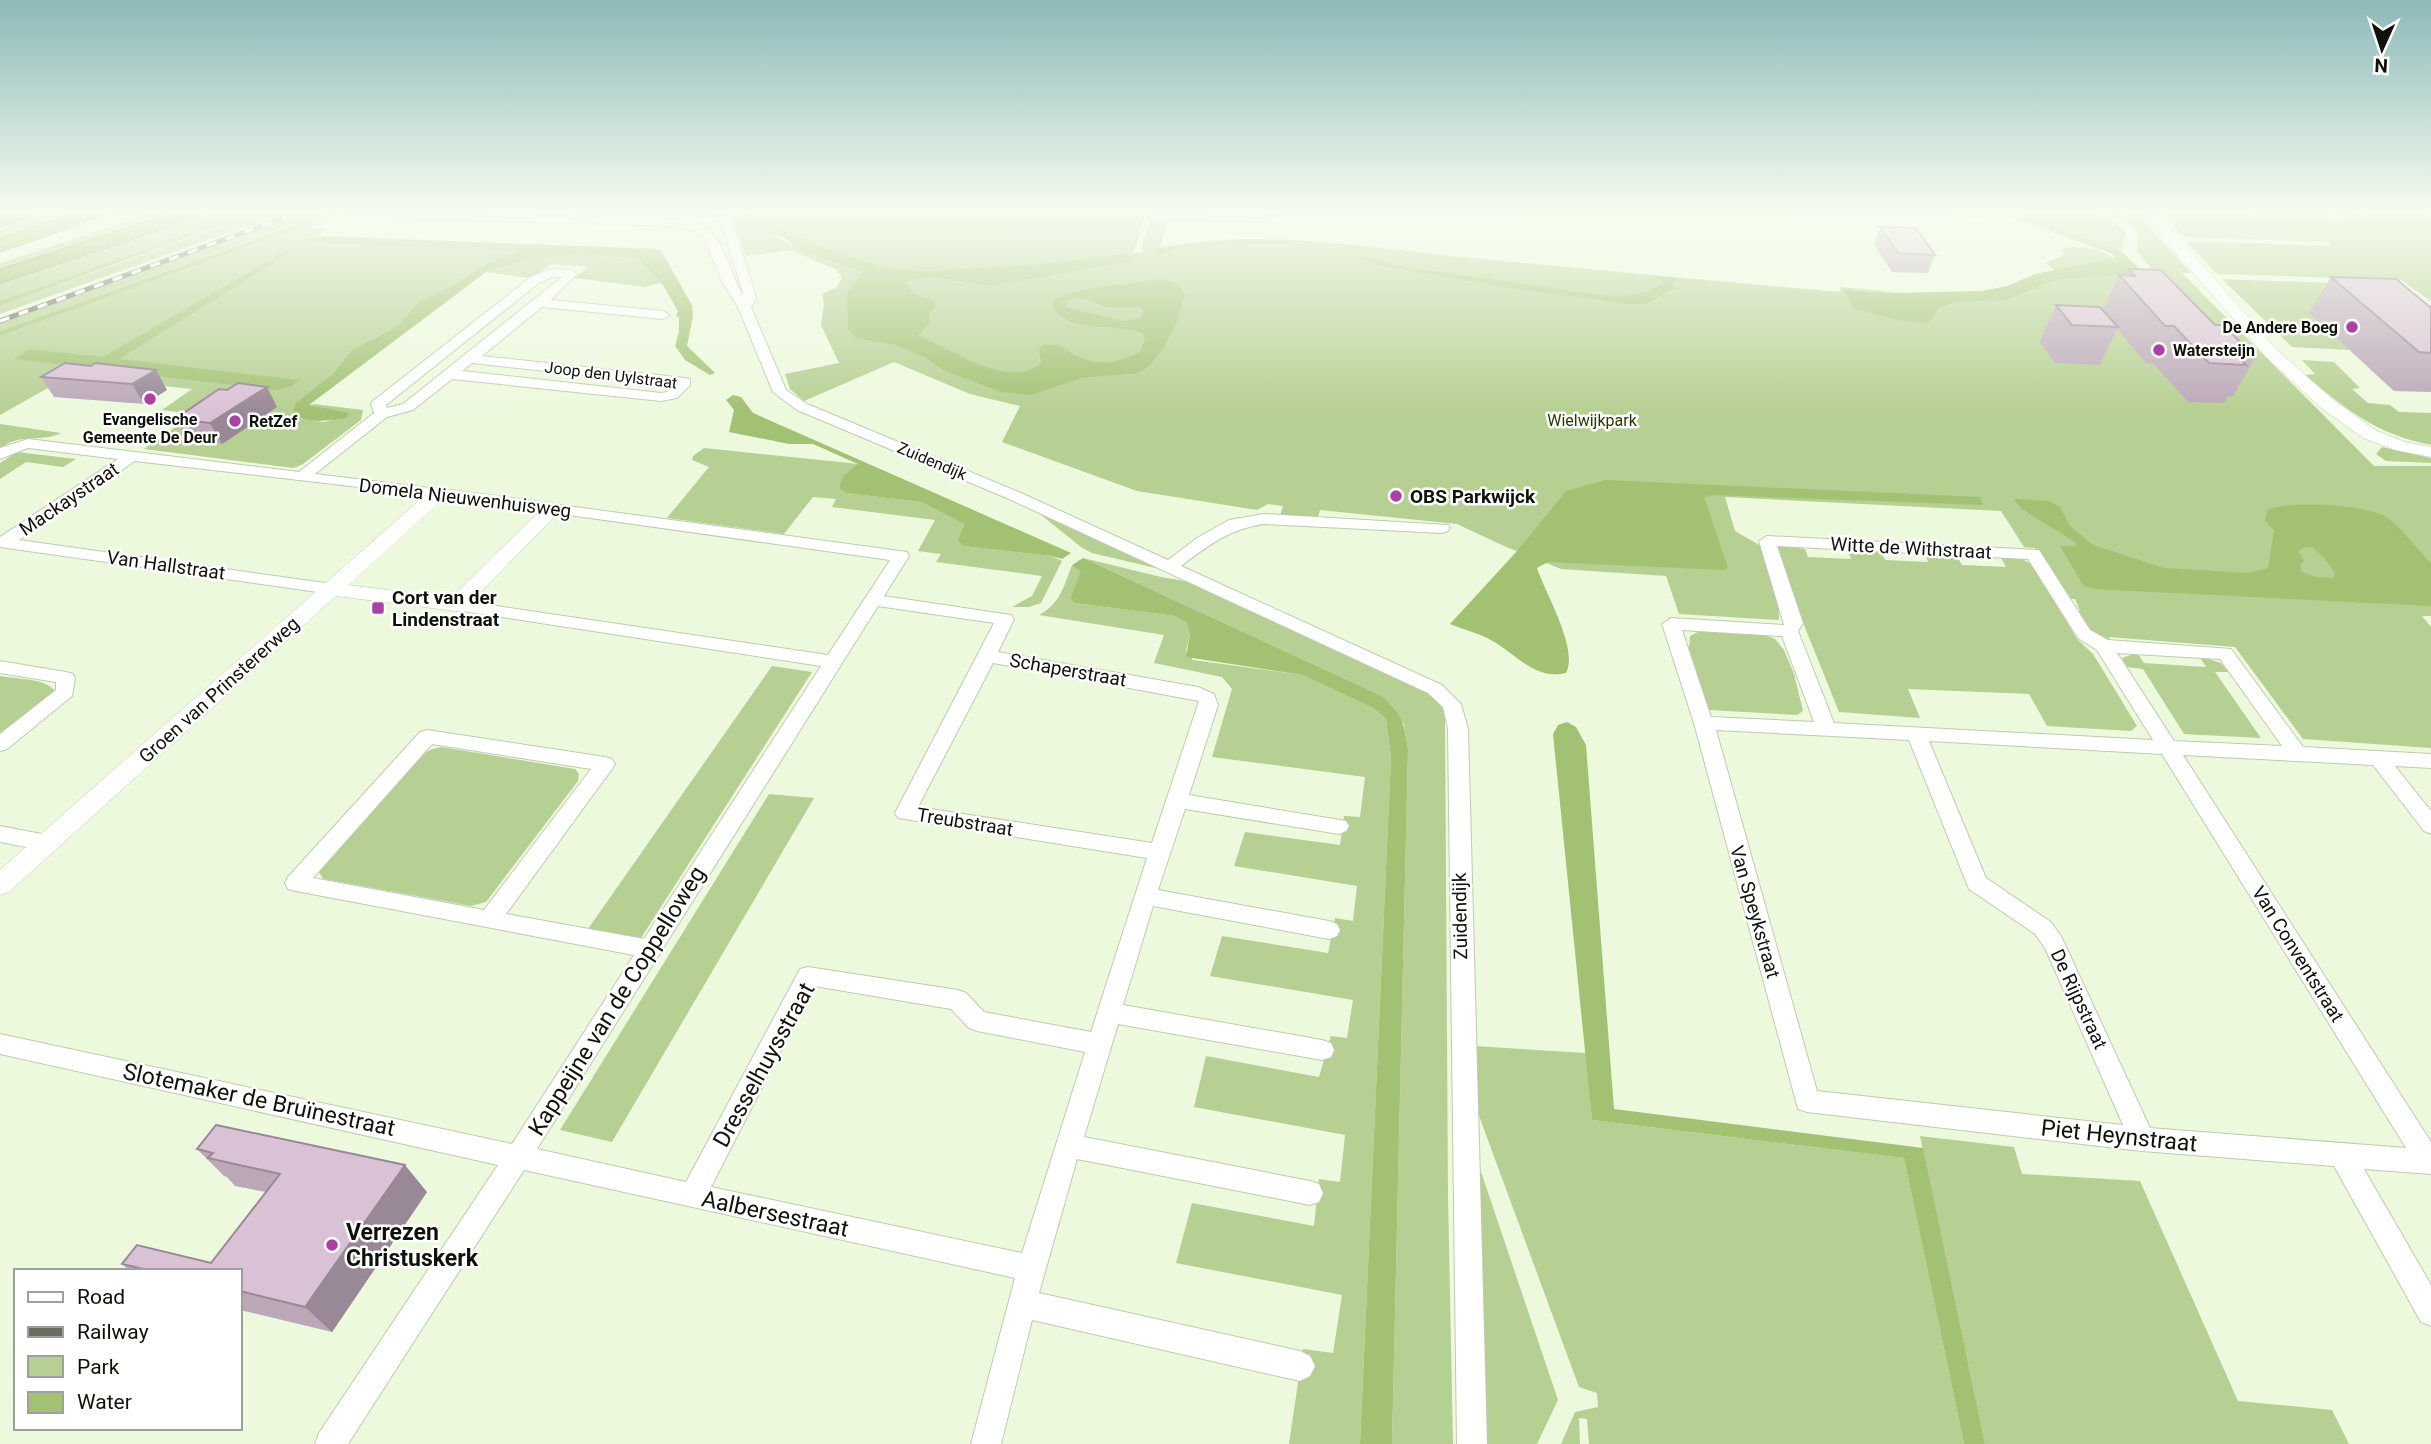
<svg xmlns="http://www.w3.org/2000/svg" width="2431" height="1444" font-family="Roboto,sans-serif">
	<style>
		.green { fill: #b6cf92 }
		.water { fill: #a2c173; fill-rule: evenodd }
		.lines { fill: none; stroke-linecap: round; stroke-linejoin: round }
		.minor-casing { stroke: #bfcbb0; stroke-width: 2 }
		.tertiary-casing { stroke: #bfcbb0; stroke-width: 1 }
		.trunk-casing { stroke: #577028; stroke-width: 1 }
		.minor { fill: #fff; fill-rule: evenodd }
		.tertiary { fill: #fff; fill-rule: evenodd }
		.trunk { fill: #98b660; fill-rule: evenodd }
		.rail-casing { stroke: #686f5e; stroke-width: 5 }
		.rail { stroke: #fff; stroke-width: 3.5; stroke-dasharray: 10; stroke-linecap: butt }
		.wall { fill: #bba7b8 }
		.shaded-wall { fill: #998896 }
		.building { fill: #dac2d6; stroke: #998896; stroke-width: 2 }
		.poi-dot { fill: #ac41a3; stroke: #fff; stroke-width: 2.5 }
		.labels { text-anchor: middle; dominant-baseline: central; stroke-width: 5; stroke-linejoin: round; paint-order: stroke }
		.far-poi-label { font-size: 16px; font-weight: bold; fill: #0f1209; stroke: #fff; text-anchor: start }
		.far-street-label { font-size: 16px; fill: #0f1209; stroke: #fff }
		.far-park-label { font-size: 16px; fill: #273900; stroke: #fff }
		.poi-label { font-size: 19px; font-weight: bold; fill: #0f1209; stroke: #fff; text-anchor: start }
		.street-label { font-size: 19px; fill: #0f1209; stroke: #fff }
		.near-street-label { font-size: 23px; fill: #0f1209; stroke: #fff }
		.near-poi-label { font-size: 23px; font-weight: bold; fill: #0f1209; stroke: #fff; text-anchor: start }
	</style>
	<rect width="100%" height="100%" fill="#edf9dd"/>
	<g class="green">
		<path d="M34,212H80L0,240V224Z"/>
		<path d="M156,212H182L0,273V263Z"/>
		<path d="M200,212L281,214L0,314V306L226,225L220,223L0,301V280Z"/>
		<path d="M750,212H1146L1133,254L1143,251L1141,248L1151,220L1167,221L1160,248C1259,228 1361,247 1461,257C1588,269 1714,281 1841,292L1840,287L1904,293L1846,290L1951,302L2111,267L2153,271L2137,251L2138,233L2118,212L2138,214L2191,273H2178L2183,274L2374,466H2431V616H2422L2431,627V748L2303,739L2235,647L2109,637L2110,640C2091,639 2084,625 2075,611H2080L2075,599H2066L2035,548L2024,547L2001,511L1725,497L1735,531L1761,546L1778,587L1779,620L1679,614L1666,576L1561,569L1504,546L1457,524L1320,510L1318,517L1280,516L1283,506L1268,504L1257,510L1137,491L1002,442L1020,406L970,394L894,362L804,401L790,389L785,374L839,363L821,325L824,304L822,294L837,287L842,278L837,270L790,250L746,256L733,222L735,214C758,221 785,246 810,252Z"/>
		<path d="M2016,212L2062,215L2104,212L2125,232L2122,252Z"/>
		<path d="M2358,212L2429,215L2426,212H2431V301L2401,280L2217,274L2186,241L2329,246L2330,242L2189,237L2181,235L2164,213L2335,218L2350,217Z"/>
		<path d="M300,214L330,216L310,228L325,229L316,238L535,250L487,268L311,392L301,419L324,422L349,415L309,405L314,404L363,410L361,420L303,464L294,468L144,449L194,414L162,410L192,389L69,376L0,415V336L290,229L304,227L310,223H297L0,331V323Z"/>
		<path d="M2072,247L2098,249L2116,259L2056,272L2046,263L2064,255L2061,249Z"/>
		<path d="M564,253L638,259L660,283L645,287L575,278L588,267L552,264L530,278L486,272L520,260Z"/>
		<path d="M2222,279L2359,284L2415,303L2431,305V353L2327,329L2350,350L2292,347Z"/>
		<path d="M2302,360L2334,362L2360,388L2352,389L2368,403L2390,405L2399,412L2431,413V445C2376,434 2347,410 2305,375L2315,374Z"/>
		<path d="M0,424L61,433C43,443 19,432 0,449Z"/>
		<path d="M2382,447L2431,458V463L2386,461L2376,454Z"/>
		<path d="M704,448L859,464L846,493L921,502L966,524L963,546L1052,556L1062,561L1041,603L1029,607H1012L1032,596L1042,576L936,562L941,554L918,551L935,520L832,507L836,499L813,497L784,534L667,518L709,467L692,460L693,456Z"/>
		<path d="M17,452L76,459L63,467L26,462L0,479V463Z"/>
		<path d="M1030,506L1177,573L1092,553L1081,547Z"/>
		<path d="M1779,546L1805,549L1808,557L1851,559L1848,551L1881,552L1885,560L1928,562L1925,554L1957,556L1962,565L2006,567L2001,558L2022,559L2033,565L2077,639L2093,654L2137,726L2131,731L2047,726L2029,694L1908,689L1920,718L1839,712L1773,548Z"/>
		<path d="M1083,558L1161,577L1202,584L1419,686L1442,704L1445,717L1448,1197L1453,1444H1392L1408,749L1404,724L1380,695Z"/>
		<path d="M1072,565L1082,572L1070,598L1074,603L1175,616L1187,623L1190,634L1186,651L1193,660L1302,675L1373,708L1386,719L1391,757L1360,1444H1289L1303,1349L1333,1353L1342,1295L1176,1263L1192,1203L1314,1226L1319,1179L1340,1182L1345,1135L1194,1107L1206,1056L1319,1077L1331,1036L1347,1038L1353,1000L1210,976L1222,936L1328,953L1335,918L1353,921L1357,886L1234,866L1245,832L1340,845L1344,816L1360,817L1365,777L1212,757L1232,689L1222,677L1154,663L1164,635L1039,615C1060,604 1064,586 1072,565Z"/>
		<path d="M1700,631L1763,634L1775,639L1784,650L1794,674L1803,711L1797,715L1709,710L1689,649L1690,636Z"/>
		<path d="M2137,653L2144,663L2206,667L2199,656L2221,663L2228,672H2215L2261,738L2184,734L2143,669L2127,667L2122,658Z"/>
		<path d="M772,666L812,672L641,938L588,929Z"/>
		<path d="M0,676C16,679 45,678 55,691L0,737Z"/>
		<path d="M441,747L575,769L579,774L578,781L486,902L471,906L324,879L319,873L322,864L419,757L430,750Z"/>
		<path d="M769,794L814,798L612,1142L560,1130Z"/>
		<path d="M1474,1046L1586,1053L1592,1120L1904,1158L1964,1444H1589L1587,1419L1579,1418L1580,1444H1561L1575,1412L1598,1407L1597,1393L1579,1387L1478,1113Z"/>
		<path d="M1920,1136L2014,1147L2022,1174L2140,1181L2238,1401L2332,1410L2349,1444H1985Z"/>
		<path d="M1473,1148L1558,1400L1537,1444H1487Z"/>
	</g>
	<g class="water">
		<path d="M737,212L758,213L799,239L888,269L928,271L1054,263L1126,254L1133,261L994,285C964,287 934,269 905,282L915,294L935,301V307L929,313L930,323L918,336C952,347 1006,392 1041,363L1039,349L1042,345C1065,343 1066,352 1084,359C1103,367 1123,360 1140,352L1145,340L1143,334C1114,321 1073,336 1052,307L1054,299C1085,286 1104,287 1136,283C1146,281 1158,278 1169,281C1177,283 1181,288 1185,295L1177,322L1162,350L1149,366L1138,373L1081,378L1031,395L1002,392L945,371L924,357L896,345L856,338L848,329L847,293L863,272L795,248L788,240L744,220L745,217L735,214ZM1073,298L1085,299L1106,307H1140L1144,310L1140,319L1121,321L1066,307L1068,301Z"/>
		<path d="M1947,212H2016L2122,252L2144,273L2058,279L2006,300L1956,302L1939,308L1928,323L1903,321L1854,309L1844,290L1895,293L1981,291L2008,286L2035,274L2116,258L2111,253L2009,217L1989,216L1974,219Z"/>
		<path d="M305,221L311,223L0,336V331Z"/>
		<path d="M220,223H227L0,306V301Z"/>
		<path d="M318,236L660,249L692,305L693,316L687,346L715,373L710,375L685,360L675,346L679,332V317L676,316L678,311L664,287L638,259C577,253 544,251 486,272L309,405L349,413L347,418C328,420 309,425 293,414L295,404L334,373L351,351L397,327L420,301L449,288L485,265L517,251L304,242Z"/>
		<path d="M1242,240H1292L1291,243L1195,246L1156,255L1152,249Z"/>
		<path d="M287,250L293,251L119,359L300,380L290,387L274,390L14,359L29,349L103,357Z"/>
		<path d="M1358,258H1378L1384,262L1399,266L1614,297L1645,293L1664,282L1652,276L1683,279L1675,280L1673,285L1675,288L1645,304H1629L1523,290L1387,267Z"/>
		<path d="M733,395L741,397L753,413L1071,553L1062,559L1052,556L963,546L958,540L965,524L921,502L846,493L840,488C840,476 851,470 858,464L813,444H789L729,432L734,410L726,400Z"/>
		<path d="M1606,480L1980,497L1983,505L1714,495L1704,497L1728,568L1724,570L1548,562L1537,568C1545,593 1579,649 1566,673C1536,680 1519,657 1496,643C1482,634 1465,630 1450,624L1518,550L1566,491Z"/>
		<path d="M2016,499L2049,501L2060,507L2070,526L2093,545L2164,568L2247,573L2268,568L2274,530L2265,521L2268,509C2290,501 2366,504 2386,517C2402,528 2417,549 2431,563V606L2093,589L2083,585L2060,546H2076L2075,542L2022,509L2014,500ZM2303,548L2312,547L2325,559L2335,573L2333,578L2315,577L2302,572L2300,565L2304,561L2299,552Z"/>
		<path d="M1083,558L1380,695C1402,714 1404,721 1408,749L1392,1444H1360L1391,757L1386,719L1373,708L1302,675L1186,657L1190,634L1187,623L1175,616L1074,603L1070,598L1081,572L1072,565Z"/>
		<path d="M1567,722L1576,727L1586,745L1614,1109L1923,1148L1985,1444H1964L1904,1158L1592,1120L1553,734L1558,725Z"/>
	</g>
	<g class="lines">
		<g class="minor-casing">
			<g id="minor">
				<path d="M433,212L674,220L730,215L755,293L756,300L751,307L786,390L807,404L1021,493L1168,560L1197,538L1229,520L1264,514L1448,525L1450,528L1448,531L1442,533L1264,524C1229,529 1209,545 1181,566L1442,685L1461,704L1468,729L1487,1444H1457L1448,729L1443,707L1428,693L1009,499L797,410L773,392L738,307L721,280L705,238L695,231L674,226L343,216L337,213ZM721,221L743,293V295C729,274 724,230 696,224Z"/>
				<path d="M1146,212L1278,216L1284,219L1278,222L1151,218L1147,217Z"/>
				<path d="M550,269L571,270L577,274L551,300L663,311L670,315L663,319L542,307L482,356L685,378L690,379V385L677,398L661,401L452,379L413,410L387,417L315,474L438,489L446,494L444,497L135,461L19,540L332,584L341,589L338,593L332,594L0,547V537L118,459L28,448L0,459V448L28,439L299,472L374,413L371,404L373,401L531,277ZM552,277H562L403,404L387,408L386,405L539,283ZM472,363L674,385L667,392L661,393L462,371Z"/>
				<path d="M553,504L907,552L909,556L884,596L1011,615L1014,619L998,652L1198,687L1214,694L1218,705L1189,795L1346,821L1349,826L1346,831L1339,834L1185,809L1158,890L1329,921L1337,924L1340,930L1337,936L1329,939L1153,906L1123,1005L1322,1040L1331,1043L1334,1050L1331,1057L1322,1060L1118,1024L1084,1137L1310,1181L1319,1184L1323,1193L1319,1202L1310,1205L1077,1159L1039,1293L1300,1351L1310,1356L1315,1366L1310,1376L1300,1381L1032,1320L1001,1444H971L1015,1278L524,1170L348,1444H315L319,1433L498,1165L0,1054V1034L512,1144L634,955L296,891L288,889L285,883L288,877L420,732L427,730L605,757L612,759L615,764L612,769L506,914L644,939L821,666L456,610L447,605L456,600L828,655L890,560L547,512L545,509ZM878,606L994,623L895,813L898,818L1147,858L1091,1032L984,1012L966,993L958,990L808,967L800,969L686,1182L537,1149ZM993,663L1199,701L1152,843L918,807ZM432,744L591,769L484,910L313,878ZM814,986L951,1009L969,1028L977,1031L1085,1052L1022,1253L711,1187Z"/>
				<path d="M1767,536L2039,550L2090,630L2108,640L2231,649L2303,747L2431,754V768L2395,766L2431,811V834L2424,831L2373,765L2183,755L2431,1142V1174L2364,1169L2431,1285V1326L2421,1322L2334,1166L2142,1151L1807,1112L1798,1109L1694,723L1662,624L1671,618L1784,625L1759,541ZM1777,546L2028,559L2078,638L2097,650L2153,740L1834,723L1798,631L1803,623ZM1682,630L1782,636L1814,722L1711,717ZM2117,653L2220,659L2282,746L2174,741ZM1716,730L1909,740L1969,889L2035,934L2045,948L2123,1125L1817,1091ZM1929,741L2162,754L2406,1148L2150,1128L2062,938L2051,922L1986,878Z"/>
				<path d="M0,661L66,672L73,674L75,678L72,696L7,749L0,751V734L56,690V682L0,673Z"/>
				<path d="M0,826L47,835L54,837L58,843L54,849L47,851L0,842Z"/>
			</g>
		</g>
		<g class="tertiary-casing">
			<g id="tertiary">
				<path d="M2141,212H2156L2278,351L2332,399L2375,430L2405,442L2431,447V457L2395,450L2363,438L2320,407L2266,357Z"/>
				<path d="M2302,212H2337C2329,218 2310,218 2302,212Z"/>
				<path d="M438,488L553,503L562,509L463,610L456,611L336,596L9,892L0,895V870L431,490ZM442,500L538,513L451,598L348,585Z"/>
			</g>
		</g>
		<g class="trunk-casing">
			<g id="trunk">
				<path d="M6,212H34L32,216L0,227V215Z"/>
				<path d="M78,212H106L104,216L0,252V239Z"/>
				<path d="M175,212H203L201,216L0,283V270Z"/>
			</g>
		</g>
		<use href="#minor" class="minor"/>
		<use href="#tertiary" class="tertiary"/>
		<use href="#trunk" class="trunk"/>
		<g class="rail-casing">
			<path id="rail" d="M0,321L300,212"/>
		</g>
		<use href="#rail" class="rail"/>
	</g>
	<g class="wall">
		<path d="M1880,227L1935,255L1928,273L1892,272L1874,245Z"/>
		<path d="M2129,269L2215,325L2255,358L2233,396H2228L2224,403L2188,402L2154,364L2146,363L2117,329L2100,365L2055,363L2040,342L2056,305L2103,310L2119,275H2126Z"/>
		<path d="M2331,277L2431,308V392L2394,391L2309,313Z"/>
		<path d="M65,363L167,390L144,404L54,397L41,377Z"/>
		<path d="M277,407L222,444L187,439L175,419Z"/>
		<path d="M197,1149L427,1192L332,1332L240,1310V1271H130L122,1264L211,1263L266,1192L235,1186L227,1177L224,1176Z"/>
	</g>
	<g class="shaded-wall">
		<path d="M156,370L167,390L144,404L132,384Z"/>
		<path d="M267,387L277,407L222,444L210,423Z"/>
		<path d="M405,1165L427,1192L332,1332L305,1307Z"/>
	</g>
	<g class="building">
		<path d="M1880,227L1916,228L1935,255L1898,253Z"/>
		<path d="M2129,269L2161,270L2215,325H2224L2255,358L2238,357L2246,365L2209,363L2174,326H2165L2119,275L2135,276Z"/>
		<path d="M2331,277L2396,279L2431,308V353L2419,352Z"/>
		<path d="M2056,305L2100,307L2118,327L2072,325Z"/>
		<path d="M65,363L91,366L95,363L156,370L132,384L41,377Z"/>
		<path d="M238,383L267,387L210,423L175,419L219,389L227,390Z"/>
		<path d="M216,1125L405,1165L305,1307L240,1291V1271H152L122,1264L137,1245L211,1263L280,1174L208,1158L213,1153L197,1149Z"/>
	</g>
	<linearGradient id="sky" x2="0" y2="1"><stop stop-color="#8cb9b9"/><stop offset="0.51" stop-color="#f7fcf0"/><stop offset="1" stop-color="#f7fcf0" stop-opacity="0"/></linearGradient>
	<rect width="2431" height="414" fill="url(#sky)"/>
	<g class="poi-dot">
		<circle cx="2352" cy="327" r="7"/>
		<circle cx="2159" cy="350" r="7"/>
		<circle cx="150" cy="399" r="7"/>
		<circle cx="235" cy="421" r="7"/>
		<circle cx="1396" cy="496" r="7"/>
		<rect x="371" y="601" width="14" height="14" rx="3.5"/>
		<circle cx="332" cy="1245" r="7"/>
	</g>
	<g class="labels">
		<g class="far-poi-label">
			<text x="2338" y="327" text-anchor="end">De Andere Boeg</text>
			<text x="2173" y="350">Watersteijn</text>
			<text x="150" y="419" text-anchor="middle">Evangelische<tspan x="150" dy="18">Gemeente De Deur</tspan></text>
			<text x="249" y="421">RetZef</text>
		</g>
		<g class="far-street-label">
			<text transform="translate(611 375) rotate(7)">Joop den Uylstraat</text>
			<text transform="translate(932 461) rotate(23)">Zuidendijk</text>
		</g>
		<g class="far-park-label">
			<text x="1592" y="420">Wielwijkpark</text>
		</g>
		<g class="poi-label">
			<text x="1410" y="496">OBS Parkwijck</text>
			<text x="392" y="597">Cort van der<tspan x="392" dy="22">Lindenstraat</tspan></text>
		</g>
		<g class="street-label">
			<text transform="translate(465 498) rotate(7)">Domela Nieuwenhuisweg</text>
			<text transform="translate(69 499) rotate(-34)">Mackaystraat</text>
			<text transform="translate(1911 548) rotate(3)">Witte de Withstraat</text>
			<text transform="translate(166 565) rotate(8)">Van Hallstraat</text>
			<text transform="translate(1068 670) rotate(10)">Schaperstraat</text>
			<text transform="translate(219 690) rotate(-42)">Groen van Prinstererweg</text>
			<text transform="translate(965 822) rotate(9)">Treubstraat</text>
			<text transform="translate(1755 912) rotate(74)">Van Speykstraat</text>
			<text transform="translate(1460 916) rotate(-91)">Zuidendijk</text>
			<text transform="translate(2298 954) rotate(58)">Van Conventstraat</text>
			<text transform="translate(2079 999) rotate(65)">De Rijpstraat</text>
		</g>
		<g class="near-street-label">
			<text transform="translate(617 1001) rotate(-58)">Kappeijne van de Coppelloweg</text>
			<text transform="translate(764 1065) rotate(-61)">Dresselhuysstraat</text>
			<text transform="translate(259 1100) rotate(12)">Slotemaker de Bruïnestraat</text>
			<text transform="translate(2119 1136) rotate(6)">Piet Heynstraat</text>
			<text transform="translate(775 1214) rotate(12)">Aalbersestraat</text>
		</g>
		<g class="near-poi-label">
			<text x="346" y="1232">Verrezen<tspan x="346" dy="26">Christuskerk</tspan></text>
		</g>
	</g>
	<rect x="14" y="1269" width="228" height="161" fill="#ffffff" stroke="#9fa09d" stroke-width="2"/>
	<rect x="28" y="1292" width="35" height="10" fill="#ffffff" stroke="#9fa09d" stroke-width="2"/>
	<text x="77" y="1304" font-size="21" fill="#0f1209">Road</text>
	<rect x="28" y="1327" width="35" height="10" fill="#686f5e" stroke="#9fa09d" stroke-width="2"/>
	<text x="77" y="1339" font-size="21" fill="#0f1209">Railway</text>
	<rect x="28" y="1356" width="35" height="21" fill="#b6cf92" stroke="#9fa09d" stroke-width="2"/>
	<text x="77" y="1374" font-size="21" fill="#0f1209">Park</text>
	<rect x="28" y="1392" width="35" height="21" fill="#a2c173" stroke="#9fa09d" stroke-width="2"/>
	<text x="77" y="1409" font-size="21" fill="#0f1209">Water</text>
	<g transform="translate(2382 49) rotate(183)" stroke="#ffffff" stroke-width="5" paint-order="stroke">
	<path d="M0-5L12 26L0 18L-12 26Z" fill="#0f1209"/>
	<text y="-10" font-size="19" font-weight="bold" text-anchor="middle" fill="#0f1209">N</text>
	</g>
</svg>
